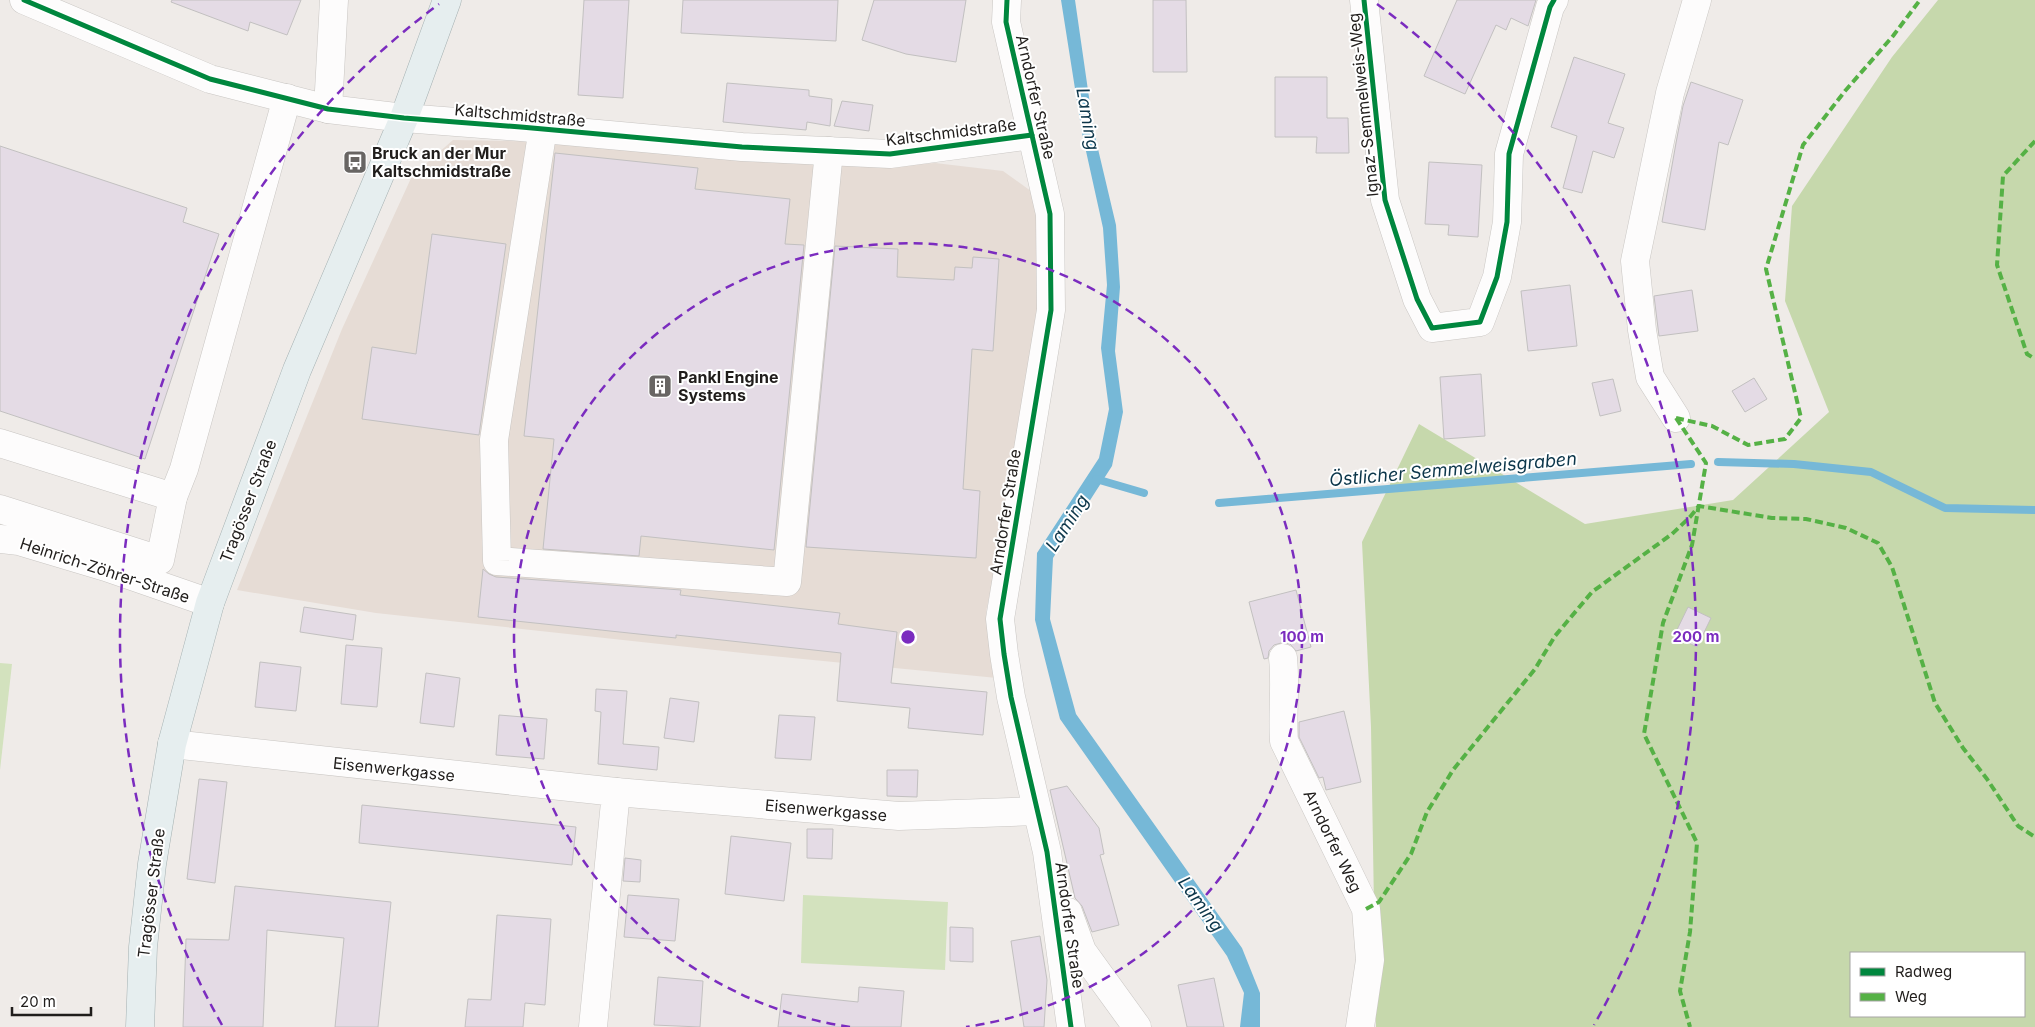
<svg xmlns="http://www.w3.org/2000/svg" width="2035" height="1027" font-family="Inter,sans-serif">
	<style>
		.built { fill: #e6dcd5 }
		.green { fill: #d3e2be }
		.forest { fill: #c6d8ac; fill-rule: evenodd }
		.water { fill: #76b8d7 }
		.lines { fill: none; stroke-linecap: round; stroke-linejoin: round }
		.stream { stroke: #76b8d7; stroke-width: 8 }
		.building { fill: #e4dbe5; stroke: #c2c0c0 }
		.minor-casing { stroke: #c9c6c3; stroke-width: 29 }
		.major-casing { stroke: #a5b1b2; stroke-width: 29 }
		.minor { stroke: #fdfcfc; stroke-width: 28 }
		.major { stroke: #e6eeef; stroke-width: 28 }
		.quiet { stroke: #55b145; stroke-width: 4; stroke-dasharray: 8 4; stroke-linecap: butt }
		.cycleway-casing { stroke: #fff; stroke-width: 8 }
		.cycleway { stroke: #00873e; stroke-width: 5 }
		.ring { fill: none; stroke: #7b2cbf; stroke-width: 2.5; stroke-dasharray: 9 6 }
		.labels { text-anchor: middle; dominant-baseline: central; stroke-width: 4; stroke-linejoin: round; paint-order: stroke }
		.street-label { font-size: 16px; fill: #201d1b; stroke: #fff }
		.poi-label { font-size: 16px; font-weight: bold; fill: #201d1b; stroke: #fff; text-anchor: start }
		.water-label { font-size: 18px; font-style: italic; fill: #0c364a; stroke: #fff }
		.centre { fill: #7b2cbf; stroke: #fff; stroke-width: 2.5 }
		.ring-label { font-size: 15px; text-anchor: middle; font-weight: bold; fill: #7b2cbf; stroke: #fff; stroke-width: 4; stroke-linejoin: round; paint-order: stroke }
	</style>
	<rect width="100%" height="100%" fill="#efebe8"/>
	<path class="built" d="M453,140L555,142L873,167L935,163L1003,171L1035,194L1041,296L1008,506L986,612L992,669L997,678L761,655L376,613L237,590L342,329L412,176Z"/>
	<g class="green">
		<path d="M0,663L12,664L0,770Z"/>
		<path d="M803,895L948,902L945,970L801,963Z"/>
	</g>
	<path class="forest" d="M1938,0H2035V1027H1376L1371,727L1362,542L1419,424L1585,524L1733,500L1829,412L1785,301L1792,206L1892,57ZM1851,953H2024V1016H1851Z"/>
	<path class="water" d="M1061,0H1075L1094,132L1116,225L1120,287L1115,351L1123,412L1112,466L1053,558L1050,619L1076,714L1242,948L1260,993V1027H1240L1244,993L1227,956L1060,719L1035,620L1037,553L1099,458L1109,409L1101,348L1107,285L1103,228L1082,133Z"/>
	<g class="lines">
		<g class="stream">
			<path d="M1718,462L1794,464L1871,472L1945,508L2035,510"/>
			<path d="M1096,479L1144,493"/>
			<path d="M1219,503L1691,464"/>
		</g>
	</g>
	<g class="building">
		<path d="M172,0H301L287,35L250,22L248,31L171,2Z"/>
		<path d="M584,0H629L623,98L578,95Z"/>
		<path d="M683,0H838L836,41L681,33Z"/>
		<path d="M874,0H966L956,62L906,54L862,40Z"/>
		<path d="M1153,0H1186L1187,72H1153Z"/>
		<path d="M1457,0H1536L1528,26L1511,18L1506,30L1496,25L1465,94L1424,76Z"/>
		<path d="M1574,57L1625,74L1608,123L1624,128L1614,158L1593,151L1582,193L1563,188L1577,136L1551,127Z"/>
		<path d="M1275,77H1327V118H1348L1349,153H1316L1317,137H1275Z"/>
		<path d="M1691,82L1743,100L1728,145L1719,142L1705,230L1662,222L1676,143L1683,106Z"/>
		<path d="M727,83L809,90V96L832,99L830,126L807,122L806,130L723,122Z"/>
		<path d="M842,101L873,105L869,131L834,126Z"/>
		<path d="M0,146L187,208L183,222L219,234L145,459L0,411Z"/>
		<path d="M555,153L698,168L695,189L790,199L785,244L804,245L774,550L641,536L639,556L543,549L554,439L524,436Z"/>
		<path d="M1429,162L1482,165L1478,237L1448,235L1449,225L1425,224Z"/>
		<path d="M432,234L506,244L479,435L362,419L372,347L416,354Z"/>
		<path d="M835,246L898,249L897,277L954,280L955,267L972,268L973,257L999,259L993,351L972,349L963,489L980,491L976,558L806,547Z"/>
		<path d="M1570,285L1577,346L1528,351L1521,291Z"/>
		<path d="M1692,290L1698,331L1659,336L1654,296Z"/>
		<path d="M1481,374L1485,436L1444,439L1440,377Z"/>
		<path d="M1754,378L1767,399L1745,412L1732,391Z"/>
		<path d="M1613,379L1621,411L1600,416L1592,383Z"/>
		<path d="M483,569L489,574L496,577L681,590L680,595L840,613L838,624L897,632L891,683L987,692L983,735L908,728L910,708L837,701L841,653L676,635V638L478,617Z"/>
		<path d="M1296,590L1311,647L1296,651L1290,644L1281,643L1274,645L1269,651L1268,658L1264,659L1249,602Z"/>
		<path d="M304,607L356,615L353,640L300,632Z"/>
		<path d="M1688,607L1711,618L1697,647L1674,636Z"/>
		<path d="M346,645L382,648L377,707L341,704Z"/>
		<path d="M260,662L301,667L296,711L255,707Z"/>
		<path d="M426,673L460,678L454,727L420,723Z"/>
		<path d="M596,689L627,691L623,744L659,747L657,770L598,764L601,712L595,711Z"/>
		<path d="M670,698L699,702L694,742L664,738Z"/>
		<path d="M1344,711L1361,782L1326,790L1323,777L1319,778L1299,737V722Z"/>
		<path d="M499,715L547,719L544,759L496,755Z"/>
		<path d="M779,715L815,717L811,760L775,758Z"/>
		<path d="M887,770H918L917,797L887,796Z"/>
		<path d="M199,779L227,782L215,883L187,879Z"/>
		<path d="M1067,786L1099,828L1104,854L1100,855L1119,925L1092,932L1082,906L1075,898L1050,790Z"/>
		<path d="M362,805L576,827L572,865L359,843Z"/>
		<path d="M807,829H833L832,859L807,858Z"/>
		<path d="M731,836L791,843L784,901L725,894Z"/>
		<path d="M625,858L641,860L640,882L623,881Z"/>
		<path d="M235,886L391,902L378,1027H335L344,938L267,930L263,1027H183L186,939L229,940Z"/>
		<path d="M628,895L679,899L675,941L624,937Z"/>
		<path d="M497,915L551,919L545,1005L525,1003L523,1027H465L468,999L491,1000Z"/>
		<path d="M950,927L973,928V962L950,961Z"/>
		<path d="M1040,936L1047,980L1044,1027H1024L1011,941Z"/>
		<path d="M658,977L703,981L700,1027L654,1025Z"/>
		<path d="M1214,978L1224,1027H1187L1178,985Z"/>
		<path d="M859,987L904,991L901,1027H778L782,994L858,1002Z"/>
	</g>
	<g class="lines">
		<g class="minor-casing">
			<g id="minor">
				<path d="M24,0L210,79L328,109L404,118L521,127L742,147L890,154L1032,135"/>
				<path d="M1007,0L1006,22L1050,214L1051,310L1000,619L1004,654L1011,697L1047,852L1071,1027"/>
				<path d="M1364,0L1385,200L1417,299L1432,328L1480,322L1497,277L1507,222L1509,154L1550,7L1554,0"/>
				<path d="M328,109L334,0"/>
				<path d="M543,128L494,440L497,561L787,582L829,151"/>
				<path d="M1676,418L1650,377L1642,330L1635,261L1670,93L1697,0"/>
				<path d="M0,443L173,497"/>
				<path d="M0,509L160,560L173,497L184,469L287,98"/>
				<path d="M0,539L19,541L106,567L210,603"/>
				<path d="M1283,658C1286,686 1282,713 1284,741L1366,909L1370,960L1360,1027"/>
				<path d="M172,744L616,792L593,1027"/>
				<path d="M616,792L899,816L1037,811"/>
				<path d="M1068,912L1082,951L1137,1027"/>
			</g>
		</g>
		<g class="major-casing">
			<path id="major" d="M140,1027L143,947L152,864L172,744L210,603L297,370L404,118L447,0"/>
		</g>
		<use href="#minor" class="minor"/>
		<use href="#major" class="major"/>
		<g class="quiet">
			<path d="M2035,141L2003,176L1997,265L2027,354L2035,359"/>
			<path d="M1676,418L1706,463L1692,545L1663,623L1644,734L1697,843L1690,932L1680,991L1690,1027"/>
			<path d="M1676,418L1712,426L1748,445L1785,439L1801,418L1766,269L1803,145L1845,91L1893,36L1920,0"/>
			<path d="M1366,909L1379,902L1411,854L1427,812L1453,770L1535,669L1555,636L1592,592L1672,534L1690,517L1699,506L1772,518L1806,519L1846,528L1878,543L1892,567L1935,703L1963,748L1987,779L2018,826L2035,837"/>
		</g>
		<g class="cycleway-casing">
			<g id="cycleway">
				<path d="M24,0L210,79L328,109L404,118L521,127L742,147L890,154L1032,135"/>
				<path d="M1007,0L1006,22L1050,214L1051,310L1000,619L1004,654L1011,697L1047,852L1071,1027"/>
				<path d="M1364,0L1385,200L1417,299L1432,328L1480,322L1497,277L1507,222L1509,154L1550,7L1554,0"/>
			</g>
		</g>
		<use href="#cycleway" class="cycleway"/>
	</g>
	<g class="ring">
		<path d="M850 1027A394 394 0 1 1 966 1027"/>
		<path d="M222 1025A788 788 0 0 1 439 4M1377 4A788 788 0 0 1 1594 1025"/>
	</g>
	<defs>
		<g id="bus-square" transform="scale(1.25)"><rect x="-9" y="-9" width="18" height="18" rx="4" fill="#686563" stroke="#fff"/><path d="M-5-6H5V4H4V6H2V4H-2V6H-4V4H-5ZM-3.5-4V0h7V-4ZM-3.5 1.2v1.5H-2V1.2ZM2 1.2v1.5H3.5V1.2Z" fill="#fff"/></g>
		<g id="building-square" transform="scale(1.25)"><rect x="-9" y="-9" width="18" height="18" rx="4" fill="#686563" stroke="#fff"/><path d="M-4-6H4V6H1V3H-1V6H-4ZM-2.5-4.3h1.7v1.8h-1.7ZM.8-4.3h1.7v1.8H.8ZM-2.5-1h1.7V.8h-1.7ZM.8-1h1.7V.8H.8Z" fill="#fff"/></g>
	</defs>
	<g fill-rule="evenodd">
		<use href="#bus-square" x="355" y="162"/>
		<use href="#building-square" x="660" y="386"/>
	</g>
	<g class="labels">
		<g class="street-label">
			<text transform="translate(1036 97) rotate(77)">Arndorfer Straße</text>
			<text transform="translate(1363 105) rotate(-96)">Ignaz-Semmelweis-Weg</text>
			<text transform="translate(520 115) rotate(5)">Kaltschmidstraße</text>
			<text transform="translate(951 132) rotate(-7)">Kaltschmidstraße</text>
			<text transform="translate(248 501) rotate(-69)">Tragösser Straße</text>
			<text transform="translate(1005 512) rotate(-81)">Arndorfer Straße</text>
			<text transform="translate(105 570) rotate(18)">Heinrich-Zöhrer-Straße</text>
			<text transform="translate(394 769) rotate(6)">Eisenwerkgasse</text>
			<text transform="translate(826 810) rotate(5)">Eisenwerkgasse</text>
			<text transform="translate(1333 841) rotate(64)">Arndorfer Weg</text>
			<text transform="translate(151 893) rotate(-83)">Tragösser Straße</text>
			<text transform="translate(1070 925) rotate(82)">Arndorfer Straße</text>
		</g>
		<g class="poi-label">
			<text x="372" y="153">Bruck an der Mur<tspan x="372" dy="18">Kaltschmidstraße</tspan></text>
			<text x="678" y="377">Pankl Engine<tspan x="678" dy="18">Systems</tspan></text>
		</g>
		<g class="water-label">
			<text transform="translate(1088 119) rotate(80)">Laming</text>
			<text transform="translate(1453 469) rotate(-5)">Östlicher Semmelweisgraben</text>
			<text transform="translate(1067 523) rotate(-57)">Laming</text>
			<text transform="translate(1201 904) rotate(54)">Laming</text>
		</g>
	</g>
	<circle cx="908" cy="637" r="8" class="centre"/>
	<g class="ring-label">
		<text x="1302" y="642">100 m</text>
		<text x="1696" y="642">200 m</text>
	</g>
	<rect x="1850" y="952" width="175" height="65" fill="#ffffff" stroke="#a6a5a4"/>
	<rect x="1860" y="968" width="25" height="8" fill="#00873e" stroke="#a6a5a4"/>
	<text x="1895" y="977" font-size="15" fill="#201d1b">Radweg</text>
	<rect x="1860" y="993" width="25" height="8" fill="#55b145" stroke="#a6a5a4"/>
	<text x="1895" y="1002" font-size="15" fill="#201d1b">Weg</text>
	<path d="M12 1007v8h79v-8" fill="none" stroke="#201d1b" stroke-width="2.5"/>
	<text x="20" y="1007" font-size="15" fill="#201d1b" stroke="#ffffff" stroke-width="4" paint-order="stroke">20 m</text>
</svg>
